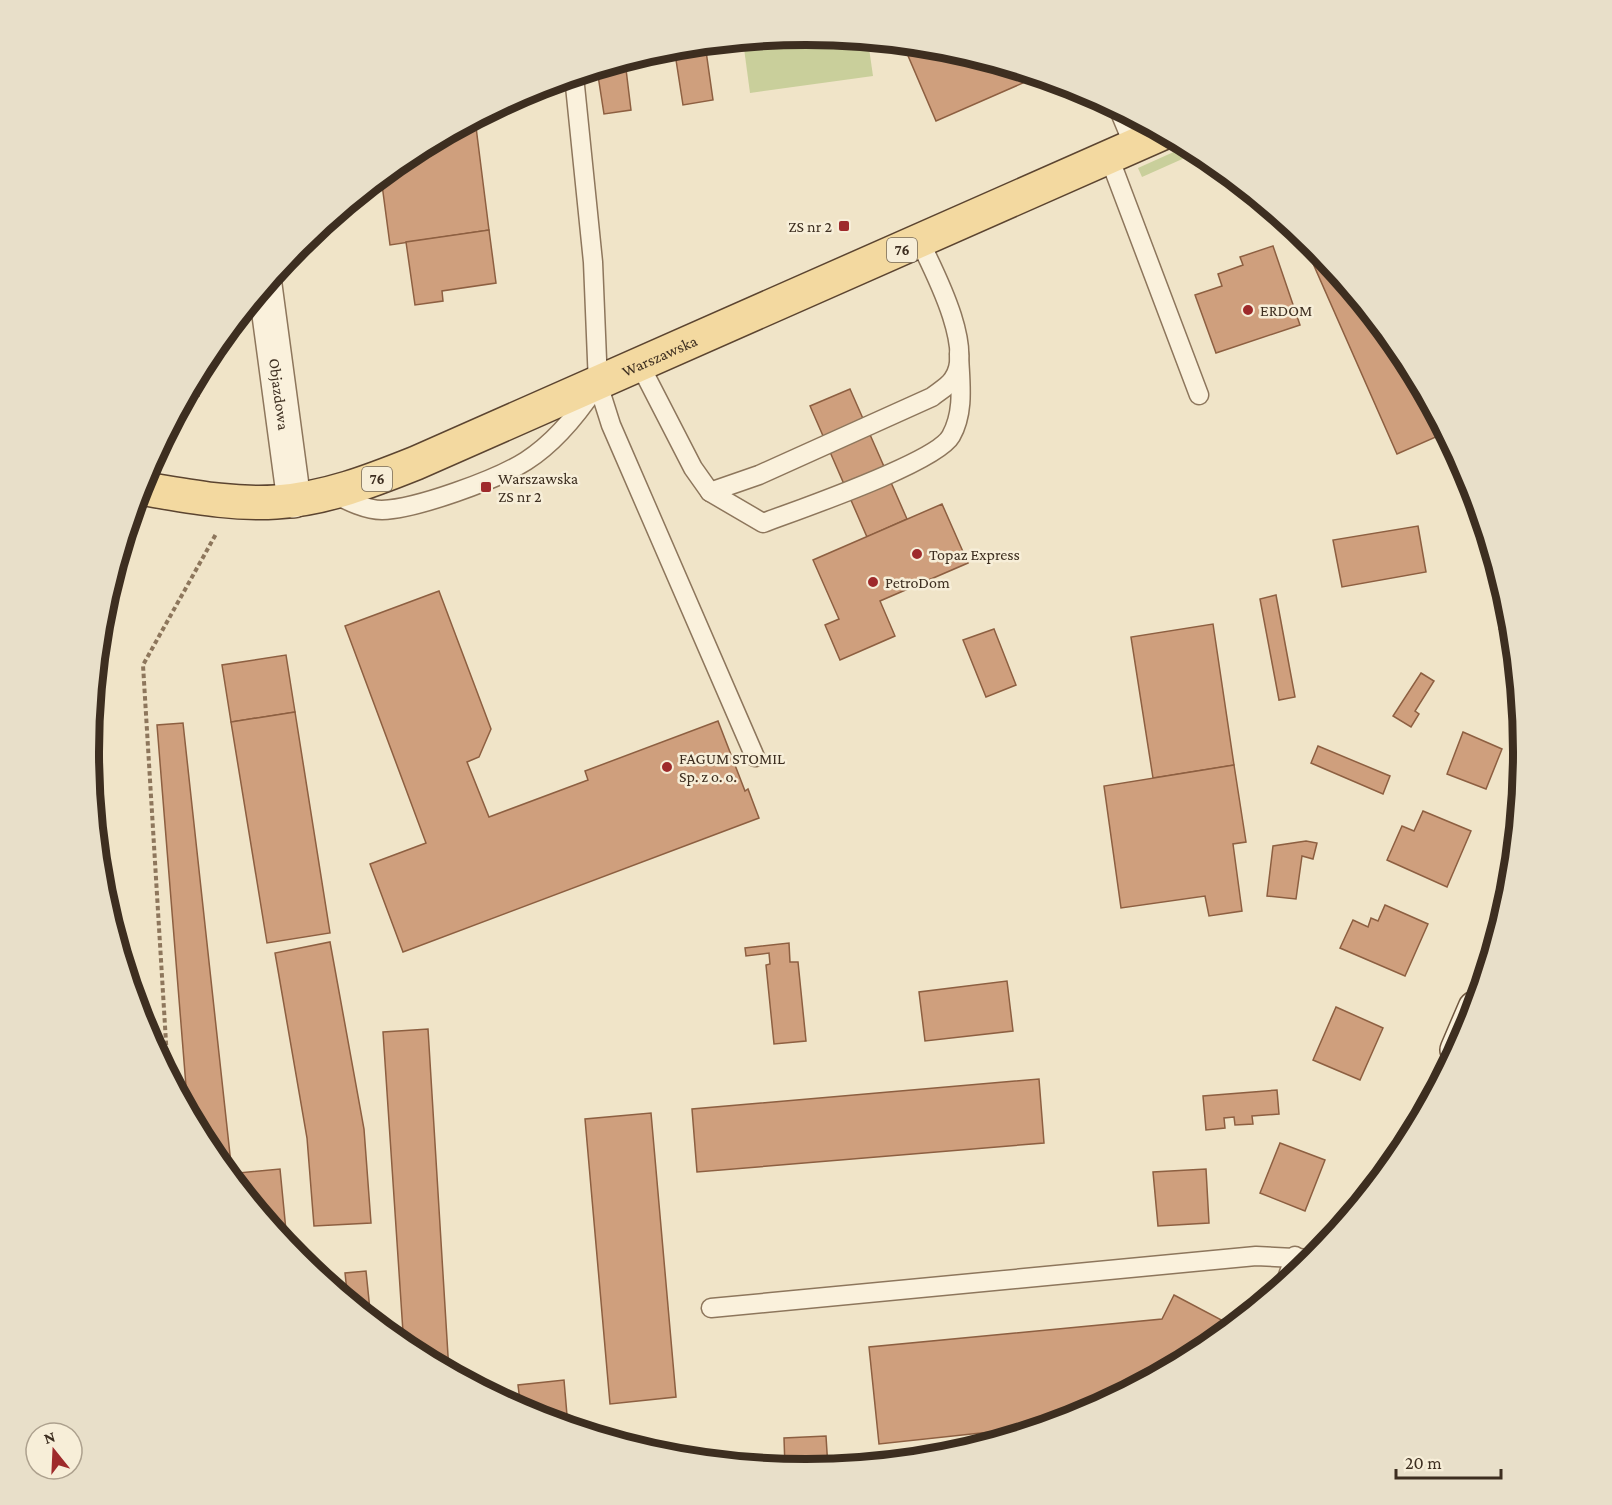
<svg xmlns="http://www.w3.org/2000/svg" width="1612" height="1505" font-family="'Crimson Pro',serif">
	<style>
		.green { fill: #c9cf9b }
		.building { fill: #cf9f7d; stroke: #8d5f41; stroke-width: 1.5 }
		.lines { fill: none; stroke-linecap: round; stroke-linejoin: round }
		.lane-casing { stroke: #8d765c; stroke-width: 21 }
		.street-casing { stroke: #8d765c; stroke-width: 36 }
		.secondary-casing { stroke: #6f573f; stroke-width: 36 }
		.primary-casing { stroke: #5b4430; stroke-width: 36 }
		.path { stroke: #8d765c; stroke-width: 4; stroke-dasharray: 4.5 3; stroke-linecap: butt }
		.lane { stroke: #faf1dc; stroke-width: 18 }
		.street { stroke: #faf1dc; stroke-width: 33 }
		.secondary { stroke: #faf1dc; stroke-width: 33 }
		.primary { stroke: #f3d9a0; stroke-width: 33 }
		.poi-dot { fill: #9e2a2b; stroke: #f7eed8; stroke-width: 2 }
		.labels { text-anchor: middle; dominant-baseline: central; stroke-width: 5; stroke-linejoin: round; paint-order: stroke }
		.shield { fill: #f7eed8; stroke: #756857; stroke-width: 1.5 }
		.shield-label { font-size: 15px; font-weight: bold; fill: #3d2e20 }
		.poi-label { font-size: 16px; fill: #3d2e20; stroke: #f7eed8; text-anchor: start }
		.street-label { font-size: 16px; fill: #3d2e20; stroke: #f7eed8 }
		.rim { fill: none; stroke: #3d2e20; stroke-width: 8 }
	</style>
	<rect width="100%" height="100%" fill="#f0e4c8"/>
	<g class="green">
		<path d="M806,35L868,41L873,76L750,93L743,41Z"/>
		<path d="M1187,146L1198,152L1142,177L1138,168Z"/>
	</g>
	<g class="building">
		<path d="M705,44L713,100L683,105L674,47Z"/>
		<path d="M903,44L946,48L1039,76L936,121Z"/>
		<path d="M625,61L631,110L604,114L597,69Z"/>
		<path d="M475,119L489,230L390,245L381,177L407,155Z"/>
		<path d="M489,230L496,283L442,291L443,301L415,305L406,242Z"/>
		<path d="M1300,234L1314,245L1403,354L1445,433L1397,454Z"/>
		<path d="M1273,246L1300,325L1216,353L1195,295L1222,286L1218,274L1243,265L1240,257Z"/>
		<path d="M198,375L199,396L186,397Z"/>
		<path d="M850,389L907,519L867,537L810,406Z"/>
		<path d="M942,504L968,563L880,601L895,636L840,660L825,625L839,619L813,560Z"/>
		<path d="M1418,526L1426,572L1342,587L1333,540Z"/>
		<path d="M439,591L491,729L479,757L467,762L489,817L588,780L585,771L718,721L745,791L748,789L759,818L403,952L370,864L426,843L345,626Z"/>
		<path d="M1276,595L1295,697L1279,700L1260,599Z"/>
		<path d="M1508,606L1510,613L1512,634L1499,629Z"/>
		<path d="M1213,624L1234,765L1153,778L1131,637Z"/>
		<path d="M994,629L1016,685L986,697L963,640Z"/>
		<path d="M286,655L295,712L231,722L222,665Z"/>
		<path d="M1421,673L1434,681L1415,711L1419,714L1411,727L1393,716Z"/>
		<path d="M295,712L330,933L267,943L231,722Z"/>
		<path d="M183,723L232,1173L227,1174L209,1151L188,1111L157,725Z"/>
		<path d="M1463,732L1502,749L1486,789L1447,774Z"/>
		<path d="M1318,746L1390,776L1383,794L1311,763Z"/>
		<path d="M1234,765L1246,842L1233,844L1242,911L1209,916L1205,896L1121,908L1104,786Z"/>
		<path d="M1423,811L1471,831L1447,887L1387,860L1402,826L1414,831Z"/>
		<path d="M1306,841L1317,843L1313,859L1302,856L1296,899L1267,896L1273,846Z"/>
		<path d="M1385,905L1428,924L1405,976L1340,948L1353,920L1368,927L1371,918L1378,921Z"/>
		<path d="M330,942L364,1129L371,1223L314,1226L307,1138L275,953Z"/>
		<path d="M789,943L790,962H798L806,1041L774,1044L766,965L770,964L769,953L746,956L745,948Z"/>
		<path d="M1007,981L1013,1031L925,1041L919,992Z"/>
		<path d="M1336,1007L1383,1028L1360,1080L1313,1060Z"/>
		<path d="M428,1029L449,1372L404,1347L383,1032Z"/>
		<path d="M1039,1079L1044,1143L697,1172L692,1109Z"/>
		<path d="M1277,1090L1279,1114L1252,1116L1253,1124L1235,1125L1234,1117L1224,1118L1225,1128L1206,1130L1203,1096Z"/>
		<path d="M651,1113L676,1397L610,1404L585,1119Z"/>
		<path d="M1280,1143L1325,1160L1305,1211L1260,1193Z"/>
		<path d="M280,1169L287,1241H283L228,1174Z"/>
		<path d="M1206,1169L1209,1223L1158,1226L1153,1172Z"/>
		<path d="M366,1271L371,1320L348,1301L345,1273Z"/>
		<path d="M1174,1295L1231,1325L1229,1330L1205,1350L1080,1416L1046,1426L879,1444L869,1347L1162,1319Z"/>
		<path d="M564,1380L568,1427L521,1410L518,1385Z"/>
		<path d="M826,1436L828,1468H785L784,1438Z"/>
	</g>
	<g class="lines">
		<g class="lane-casing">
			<g id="lane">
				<path d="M574,76L593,262L598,384L611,425L755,757"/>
				<path d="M1119,110L1134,146"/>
				<path d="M1109,157L1199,395"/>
				<path d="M640,365L693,468L710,492L763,523C797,510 936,463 951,436C965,411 960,382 959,354"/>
				<path d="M710,492L759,475L932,397C938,392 949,386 953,379C975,349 934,271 920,242"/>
				<path d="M334,494C348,501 366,510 382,510C416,509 496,480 526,461C554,443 577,415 595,388"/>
				<path d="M1285,1284L1295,1256"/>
				<path d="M711,1308L1256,1256L1314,1259"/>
			</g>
		</g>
		<g class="street-casing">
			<g id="street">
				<path id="s1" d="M265,285L294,501"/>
			</g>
		</g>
		<g class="secondary-casing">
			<path id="secondary" d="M1457,1050L1475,1008"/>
		</g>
		<g class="primary-casing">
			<g id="primary">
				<path id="s2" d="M139,488C184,495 230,505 276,502C325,499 371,481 416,463L1163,133"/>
			</g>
		</g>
		<path class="path" d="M168,1075L143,665L216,534"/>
		<use href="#lane" class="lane"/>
		<use href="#street" class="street"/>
		<use href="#secondary" class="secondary"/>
		<use href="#primary" class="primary"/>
	</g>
	<g class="poi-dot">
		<rect x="838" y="220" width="12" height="12" rx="3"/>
		<circle cx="1248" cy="310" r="6"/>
		<rect x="480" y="481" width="12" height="12" rx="3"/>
		<circle cx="917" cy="554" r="6"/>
		<circle cx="873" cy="582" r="6"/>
		<circle cx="667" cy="767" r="6"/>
	</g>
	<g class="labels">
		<g class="shield">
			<rect x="887" y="238" width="30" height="24" rx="4.5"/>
			<rect x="362" y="467" width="30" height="24" rx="4.5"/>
		</g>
		<g class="shield-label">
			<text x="902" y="250">76</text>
			<text x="377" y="479">76</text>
		</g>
		<g class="poi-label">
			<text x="832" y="226" text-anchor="end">ZS nr 2</text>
			<text x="1260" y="310">ERDOM</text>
			<text x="498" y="478">Warszawska<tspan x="498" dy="18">ZS nr 2</tspan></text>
			<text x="929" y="554">Topaz Express</text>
			<text x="885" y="582">PetroDom</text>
			<text x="679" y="758">FAGUM STOMIL<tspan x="679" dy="18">Sp. z o. o.</tspan></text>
		</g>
		<g class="street-label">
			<text stroke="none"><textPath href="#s2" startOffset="550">Warszawska</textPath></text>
			<text stroke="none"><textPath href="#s1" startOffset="110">Objazdowa</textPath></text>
		</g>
	</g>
	<path d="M0 0H1612V1505H0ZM99 752a707 707 0 1 1 1414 0a707 707 0 1 1-1414 0Z" fill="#e8dfc9" fill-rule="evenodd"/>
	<path class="rim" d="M99 752a707 707 0 1 1 1414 0a707 707 0 1 1-1414 0Z"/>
	<g transform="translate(54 1451) rotate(342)"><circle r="28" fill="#f7eed8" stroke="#ada18e" stroke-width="1.5"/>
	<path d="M0-4.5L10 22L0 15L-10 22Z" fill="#9e2a2b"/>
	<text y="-9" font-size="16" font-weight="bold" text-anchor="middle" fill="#3d2e20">N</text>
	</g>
	<path d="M1396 1469v9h105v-9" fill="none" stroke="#3d2e20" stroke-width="3"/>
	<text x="1405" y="1469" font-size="18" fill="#3d2e20" stroke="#f7eed8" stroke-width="4.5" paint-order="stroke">20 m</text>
</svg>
